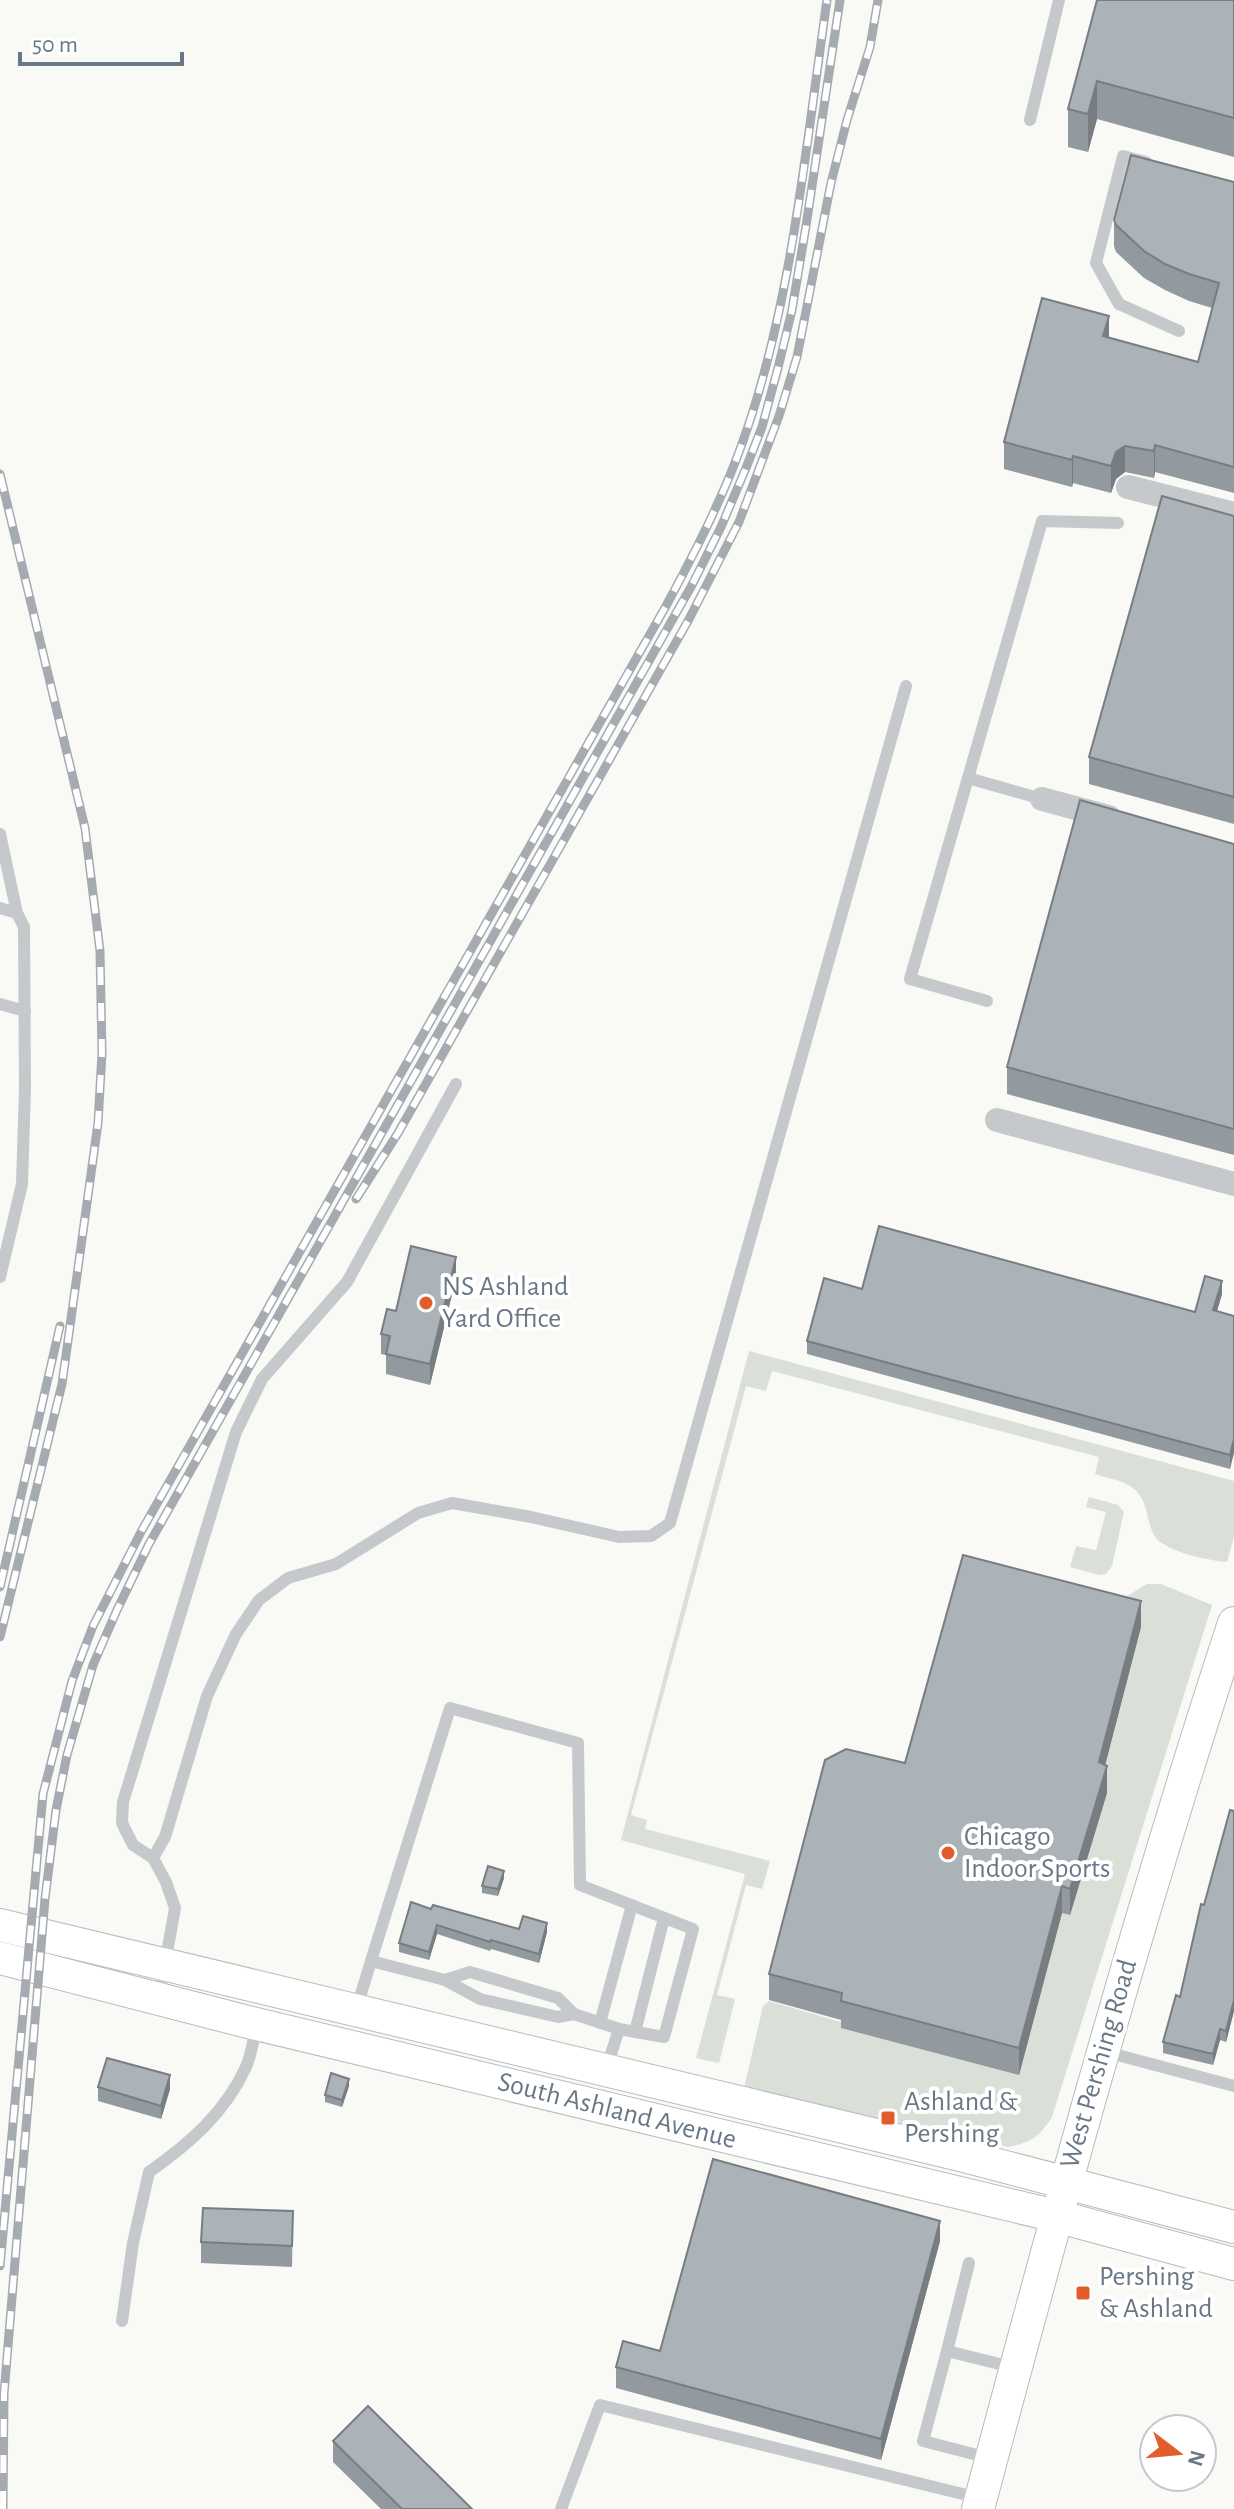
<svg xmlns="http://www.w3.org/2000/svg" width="1234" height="2509" font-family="'Alegreya Sans',sans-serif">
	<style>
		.green { fill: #dae0d7 }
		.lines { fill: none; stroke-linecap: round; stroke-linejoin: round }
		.secondary-casing { stroke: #b7bcc1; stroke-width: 34 }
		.lane { stroke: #c5c9cc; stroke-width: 12 }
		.street { stroke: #c5c9cc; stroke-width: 24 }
		.secondary { stroke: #fff; stroke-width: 32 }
		.rail-casing { stroke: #a5abb1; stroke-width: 9 }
		.rail { stroke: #fff; stroke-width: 6; stroke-dasharray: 18; stroke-linecap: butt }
		.wall { fill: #939a9f }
		.shaded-wall { fill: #787d82 }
		.building { fill: #abb3b9; stroke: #787d82; stroke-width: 2 }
		.poi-dot { fill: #e35c2c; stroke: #fff; stroke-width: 3 }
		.labels { text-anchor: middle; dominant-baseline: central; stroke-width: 8; stroke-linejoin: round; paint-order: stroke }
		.poi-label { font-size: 28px; fill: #687887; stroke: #fff; text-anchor: start }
		.street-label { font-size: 28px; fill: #687887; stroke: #fff }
	</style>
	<rect width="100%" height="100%" fill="#f9f9f6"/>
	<g class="green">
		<path d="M749,1351L1234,1481V1537L1227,1562C1210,1561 1162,1551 1154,1535C1145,1518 1149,1498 1130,1486C1121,1480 1106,1478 1095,1474L1099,1457L772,1371L766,1391L746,1386L631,1815L647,1820L645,1829L770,1861L762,1889L746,1885L717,1995L735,1999L719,2063L696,2058L745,1874L621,1840Z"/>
		<path d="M1089,1497L1118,1505L1124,1512L1112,1566L1106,1574L1099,1575L1070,1567L1076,1546L1096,1550L1106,1512L1086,1507Z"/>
		<path d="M1147,1584H1161L1212,1605L1052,2117C1039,2137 1032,2142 1009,2147L744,2088L763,2006L769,2001L1019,2074L1062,1913L1070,1915L1107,1793L1099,1789L1141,1628L1109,1607Z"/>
	</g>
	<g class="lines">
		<g class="secondary-casing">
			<g id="secondary">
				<path d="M0,1925L964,2156L1234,2227"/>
				<path d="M0,1958L244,2021L1056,2216L1234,2264"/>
				<path d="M978,2509C1057,2212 1138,1915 1234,1623"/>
			</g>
		</g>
		<g class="lane">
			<path d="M1030,120L1059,0"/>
			<path d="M1146,162L1123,156L1096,263L1119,304L1179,331"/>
			<path d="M968,778L910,979L987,1001"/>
			<path d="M1042,799L968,778L1042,521L1118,523"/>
			<path d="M0,834L17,913L0,908"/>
			<path d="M0,1004L25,1011"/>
			<path d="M0,1277L22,1184L25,1088L24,927L17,913"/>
			<path d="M153,1858L165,1837L207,1696L236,1634L259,1600L288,1578L336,1564L418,1513L452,1503L531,1517L619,1537L651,1536L670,1523L906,686"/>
			<path d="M371,1961L450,1708L578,1743L580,1885L693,1929L664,2037L619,2029"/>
			<path d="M445,1980L470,1972L558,1998L574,2014"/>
			<path d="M159,1998L175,1908L166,1882L153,1858L133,1845L122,1823L123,1802L236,1432L262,1379L347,1282L456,1084"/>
			<path d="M357,2007L371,1961L445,1980L480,1999L558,2017L574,2014L619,2029L606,2070"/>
			<path d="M600,2023L632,1905"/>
			<path d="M635,2032L664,1918"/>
			<path d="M1106,2052L1234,2086"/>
			<path d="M122,2321L133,2243L149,2172C189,2144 225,2113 246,2067C252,2054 253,2038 257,2025"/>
			<path d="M947,2351L969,2263"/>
			<path d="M989,2458L923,2441L947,2351L1016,2368"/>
			<path d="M561,2509L600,2405L979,2498"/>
		</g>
		<g class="street">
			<path d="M1128,487L1234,514"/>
			<path d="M1042,799L1109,817"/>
			<path d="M997,1120L1234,1184"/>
		</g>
		<use href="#secondary" class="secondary"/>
		<g class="rail-casing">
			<g id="rail">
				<path d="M0,474L85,828L100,951L102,1053L98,1123L62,1384L0,1637"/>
				<path d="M356,1199L398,1133L688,621L739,522L779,416L797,357L831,183L847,120L870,47L878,0"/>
				<path d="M0,1587L60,1326"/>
				<path d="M0,2266L43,1794L72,1681L93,1626L142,1530L666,606C695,552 723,498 743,441C792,304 806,144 827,0"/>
				<path d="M3,2509L4,2394L45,1899L56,1810L67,1755L93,1665L117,1610L149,1544L692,585L721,527L746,468L762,427L778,368L792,310L806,226L840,0"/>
			</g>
		</g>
		<use href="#rail" class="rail"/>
	</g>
	<g class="wall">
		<path d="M1097,0H1234V157L1097,119L1088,152L1068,147V109Z"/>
		<path d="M1234,182V493L1155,472L1154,478L1125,472L1116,479L1111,493L1073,483L1072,487L1004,469V442L1109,338L1198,362L1212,308L1189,301L1165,290L1144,278L1116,252L1114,246V220Z"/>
		<path d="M1234,516V824L1089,784V757Z"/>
		<path d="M1234,844V1155L1007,1094V1067Z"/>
		<path d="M456,1278L430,1385L386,1374V1355L381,1354V1334L396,1311Z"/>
		<path d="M862,1289L1195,1312L1222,1294L1217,1311L1234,1316L1230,1469L807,1354V1341Z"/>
		<path d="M1141,1627L1105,1765L1107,1793L1070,1915L1062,1913L1019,2075L841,2028V2020L769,2000V1974L905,1763Z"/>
		<path d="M1234,1811V2011L1226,2042L1220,2040L1213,2065L1163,2053V2042L1180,1997L1204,1905Z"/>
		<path d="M504,1878L498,1896L482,1893V1886Z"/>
		<path d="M431,1909L519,1929L547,1932L539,1963L491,1949L490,1951L437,1934L429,1960L399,1952V1943Z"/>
		<path d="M349,2086L342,2107L325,2102V2095Z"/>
		<path d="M98,2087L170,2089L161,2119L98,2101Z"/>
		<path d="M293,2211L292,2267L201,2263V2242Z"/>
		<path d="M940,2241L881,2460L616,2388V2367L660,2351Z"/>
		<path d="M333,2441L472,2509H381L333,2462Z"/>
	</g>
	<g class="shaded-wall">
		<path d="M1097,81V119L1088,152V114Z"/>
		<path d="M1109,316V343L1103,336Z"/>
		<path d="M1155,445V472L1154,478V451Z"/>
		<path d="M1125,446V472L1116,479L1111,493V466L1116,452Z"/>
		<path d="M1073,456V483L1072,487V460Z"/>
		<path d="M456,1257V1278L430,1385V1364Z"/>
		<path d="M1222,1281V1294L1213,1324V1310Z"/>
		<path d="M1234,1439V1453L1230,1469V1455Z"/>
		<path d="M1141,1601V1627L1099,1789V1762Z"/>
		<path d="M1107,1766V1793L1070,1915V1889Z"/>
		<path d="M504,1871V1878L498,1896V1889Z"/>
		<path d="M1062,1886V1913L1019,2075V2048Z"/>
		<path d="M547,1923V1932L539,1963V1954Z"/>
		<path d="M437,1925V1934L429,1960V1952Z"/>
		<path d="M1234,2000V2011L1226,2042V2031Z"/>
		<path d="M1220,2029V2040L1213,2065V2054Z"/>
		<path d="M170,2075V2089L161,2119V2106Z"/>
		<path d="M349,2079V2086L342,2107V2100Z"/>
		<path d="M940,2221V2241L881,2460V2439Z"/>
	</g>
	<g class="building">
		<path d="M1097,0H1234V118L1097,81L1088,114L1068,109Z"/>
		<path d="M1131,155L1234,182V467L1155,445L1154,451L1125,446L1116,452L1111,466L1073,456L1072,460L1004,442L1042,298L1109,316L1103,336L1198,362L1219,283L1189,274L1165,264L1144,251L1116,225L1114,220Z"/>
		<path d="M1162,496L1234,516V797L1089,757Z"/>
		<path d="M1080,800L1234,844V1129L1007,1067Z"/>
		<path d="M879,1226L1195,1312L1205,1276L1222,1281L1213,1310L1234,1316V1439L1230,1455L807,1341L824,1278L862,1289Z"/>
		<path d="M411,1246L456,1257L430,1364L386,1354L390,1336L381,1334L387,1309L396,1311Z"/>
		<path d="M963,1555L1141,1601L1099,1762L1107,1766L1070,1889L1062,1886L1019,2048L841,2001L842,1993L769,1974L825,1760L846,1749L905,1763Z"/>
		<path d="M1230,1810L1234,1811V2000L1226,2031L1220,2029L1213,2054L1163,2042L1176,1995L1180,1997L1201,1904L1204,1905Z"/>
		<path d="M488,1866L504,1871L498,1889L482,1886Z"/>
		<path d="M411,1902L431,1909L433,1905L519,1929L523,1916L547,1923L539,1954L491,1940L490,1942L437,1925L429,1952L399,1943Z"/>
		<path d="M107,2058L170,2075L161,2106L98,2087Z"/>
		<path d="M331,2073L349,2079L342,2100L325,2095Z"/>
		<path d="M713,2159L940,2221L881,2439L616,2367L623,2341L660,2351Z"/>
		<path d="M203,2208L293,2211L292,2246L201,2242Z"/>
		<path d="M368,2406L472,2509H402L333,2441Z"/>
	</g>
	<g class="poi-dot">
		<circle cx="426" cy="1303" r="8"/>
		<circle cx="948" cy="1853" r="8"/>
		<rect x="880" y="2110" width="16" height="16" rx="4"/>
		<rect x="1075" y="2285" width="16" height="16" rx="4"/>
	</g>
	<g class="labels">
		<g class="poi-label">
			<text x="442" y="1287">NS Ashland<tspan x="442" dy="32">Yard Office</tspan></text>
			<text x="964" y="1837">Chicago<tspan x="964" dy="32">Indoor Sports</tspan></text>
			<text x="904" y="2102">Ashland &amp;<tspan x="904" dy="32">Pershing</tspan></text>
			<text x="1099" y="2277">Pershing<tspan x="1099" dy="32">&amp; Ashland</tspan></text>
		</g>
		<g class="street-label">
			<text transform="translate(1099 2064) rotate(-74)">West Pershing Road</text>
			<text transform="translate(617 2111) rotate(14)">South Ashland Avenue</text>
		</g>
	</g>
	<g transform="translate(1178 2453) rotate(106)"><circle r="38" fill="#ffffff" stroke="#c3c9cf" stroke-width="2"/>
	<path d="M0-6L14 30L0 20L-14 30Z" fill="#e35c2c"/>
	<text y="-12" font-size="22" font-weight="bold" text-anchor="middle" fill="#687887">N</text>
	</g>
	<path d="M20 52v12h162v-12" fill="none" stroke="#687887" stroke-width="4"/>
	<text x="32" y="52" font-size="24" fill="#687887" stroke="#ffffff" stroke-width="6" paint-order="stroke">50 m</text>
</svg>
